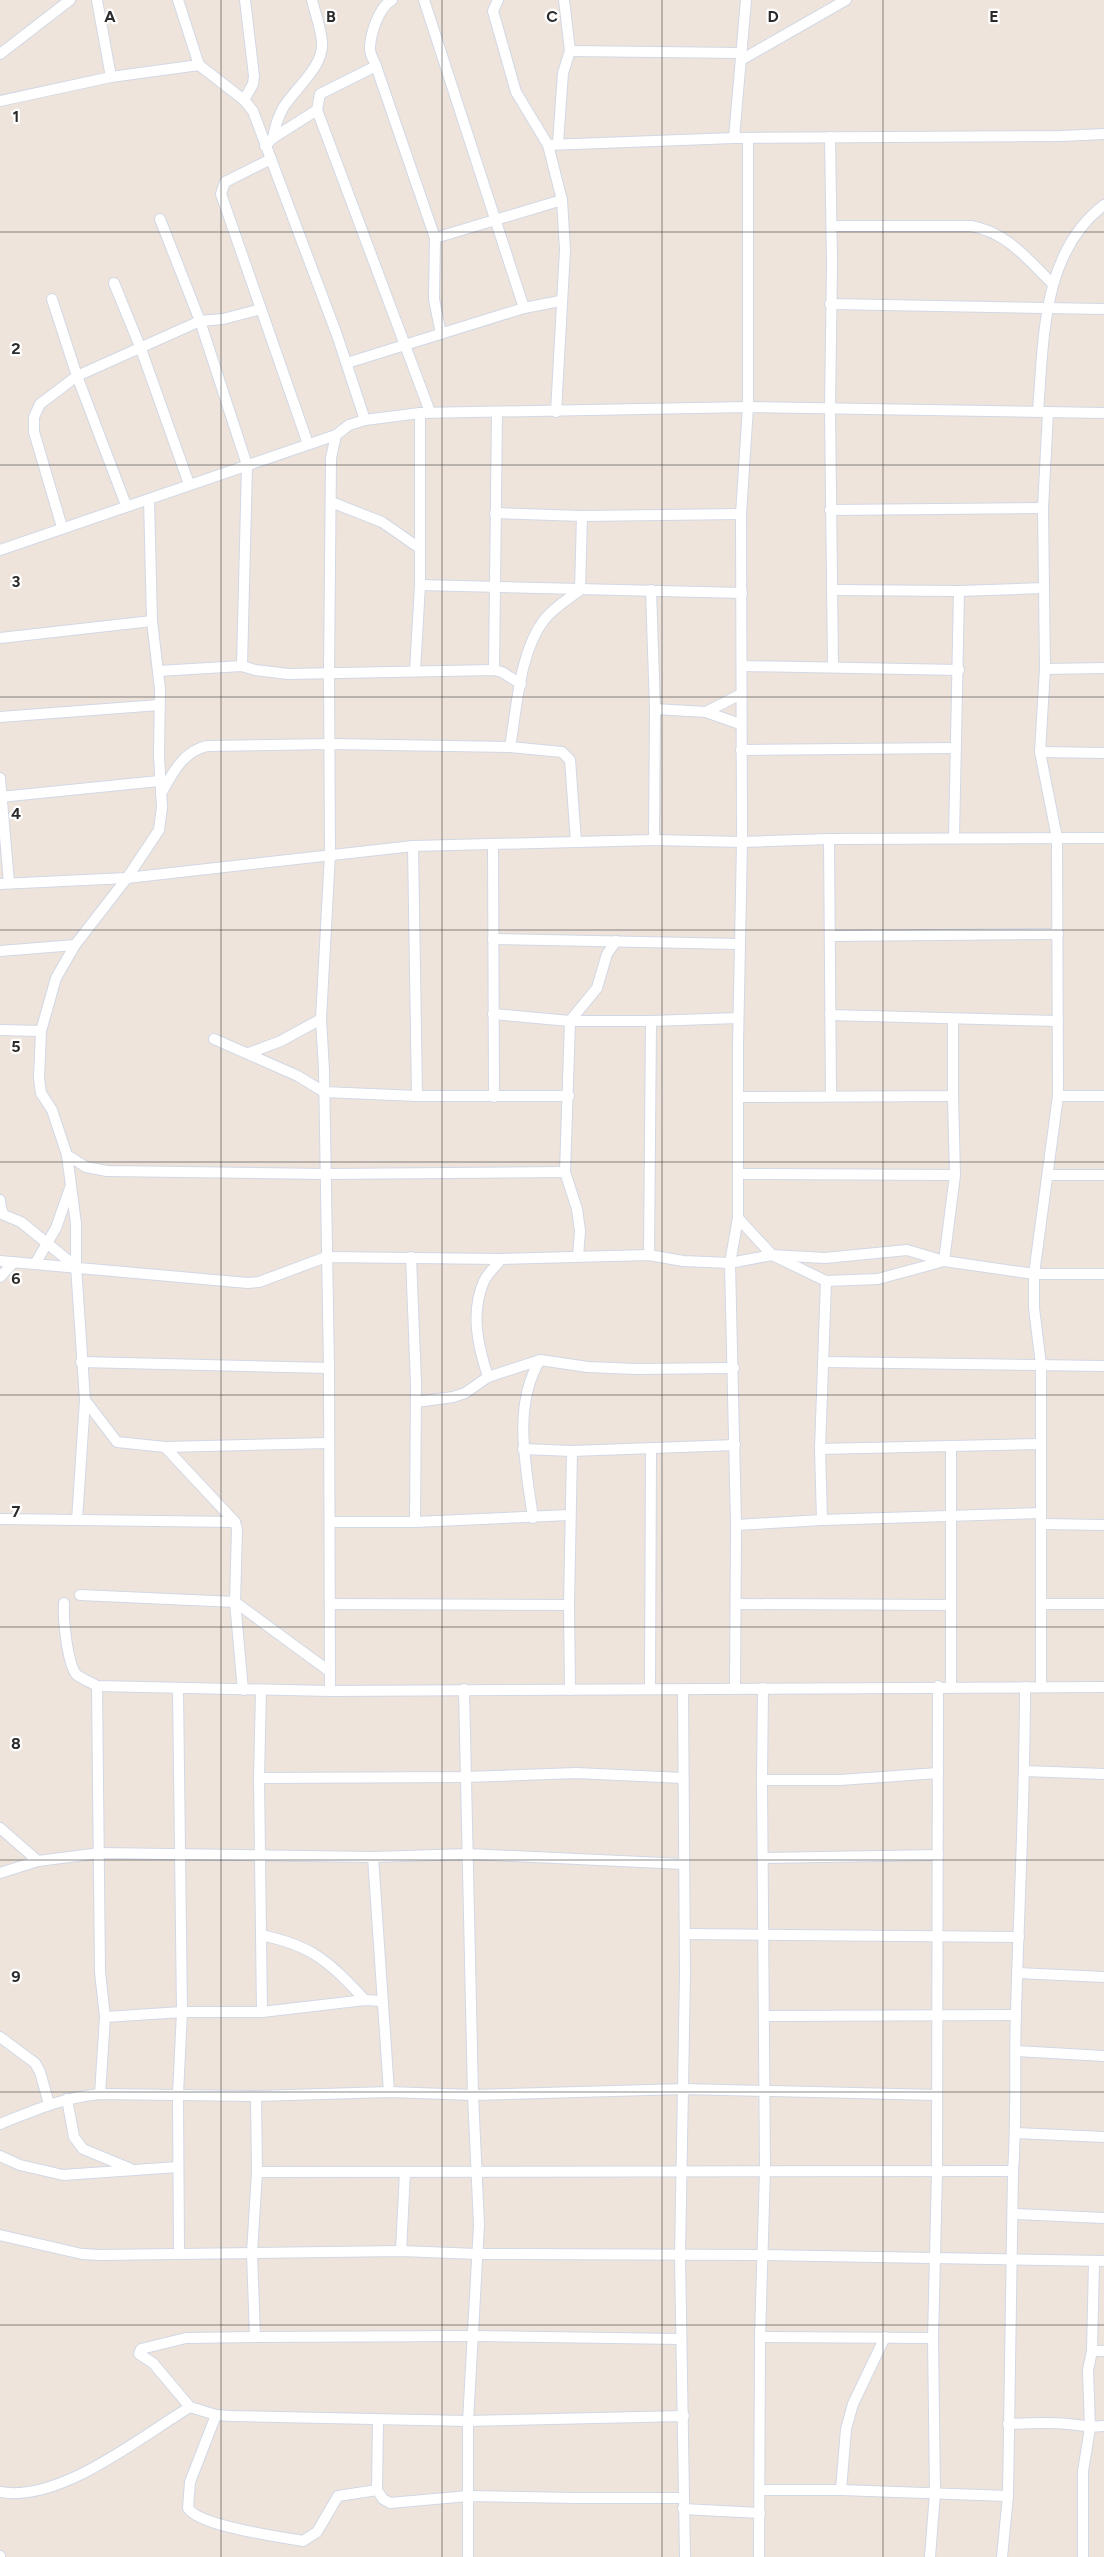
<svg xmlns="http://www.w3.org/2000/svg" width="1104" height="2557" font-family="Figtree,sans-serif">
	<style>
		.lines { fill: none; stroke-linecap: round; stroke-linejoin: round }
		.street-casing { stroke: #d1d8e5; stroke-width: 12 }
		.street { stroke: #fff; stroke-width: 10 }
		.grid { fill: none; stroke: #2b2b2b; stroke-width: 1; stroke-opacity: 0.55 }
		.grid-label { font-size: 16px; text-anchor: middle; font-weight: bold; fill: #2b2b2b; stroke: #fff; stroke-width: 4.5; stroke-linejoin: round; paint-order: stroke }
	</style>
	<rect width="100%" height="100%" fill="#efe4dc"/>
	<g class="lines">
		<g class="street-casing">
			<g id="street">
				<path d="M97,0L111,77"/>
				<path d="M178,0L199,65"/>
				<path d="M424,0L524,308"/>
				<path d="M498,0L493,11L516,92L548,145L562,200L565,250L556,412"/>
				<path d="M570,51L741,53"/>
				<path d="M0,54L70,0"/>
				<path d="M741,60L846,0"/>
				<path d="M376,66L435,238L562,200"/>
				<path d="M244,100L253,84L254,76L245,0"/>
				<path d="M0,101L111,77L199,65L244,100L253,111L337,335L365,420"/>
				<path d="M317,110L430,412"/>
				<path d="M830,137L832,263L830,409L833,666"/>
				<path d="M273,138C275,127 278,117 283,108C295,88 324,67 322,42C321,28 315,13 312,0"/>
				<path d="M734,138L746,0"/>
				<path d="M558,143L563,73L570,51L564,0"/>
				<path d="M548,145L734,138L1062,136L1104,134"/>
				<path d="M265,146L273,138L317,110L320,94L376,66C374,60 369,53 370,47C371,32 379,7 392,0"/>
				<path d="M271,159L225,182L221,194L308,444"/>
				<path d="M160,219L200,321L247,465L242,666"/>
				<path d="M832,226H971C1007,232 1028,260 1053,284"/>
				<path d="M435,238L434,299L441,334"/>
				<path d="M114,283L141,349L189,484"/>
				<path d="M52,299L77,376L126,505"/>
				<path d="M830,304L1104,309"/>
				<path d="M347,363L524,308L560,301"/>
				<path d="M1038,411C1044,340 1041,253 1104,205"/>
				<path d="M331,502L382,522L418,547"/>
				<path d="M830,510L1043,508"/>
				<path d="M495,513L582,516L741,514"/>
				<path d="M62,527L34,432V417L40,404L77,376L200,321L223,319L261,309"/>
				<path d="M0,550L336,435"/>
				<path d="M420,585L742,593"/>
				<path d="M651,590L655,709L654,840"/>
				<path d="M832,590L959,591L1043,588"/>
				<path d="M0,638L152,621"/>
				<path d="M742,666L959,670"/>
				<path d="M1045,669L1104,668"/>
				<path d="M494,670L497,412"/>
				<path d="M158,671L242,666L255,670L288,674L494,670L502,672L521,684"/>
				<path d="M415,671L420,585V413"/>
				<path d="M655,709L706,712L740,724"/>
				<path d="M706,712L741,694"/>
				<path d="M0,717L159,705"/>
				<path d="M510,747C517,708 519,653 544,620C553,608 567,600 580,590L582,516"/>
				<path d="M741,750L955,748"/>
				<path d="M1040,752L1104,753"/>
				<path d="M0,778L9,883"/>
				<path d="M161,794C172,774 183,751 207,746L331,744L510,747L562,752L570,760L576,842"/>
				<path d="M0,797L159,781"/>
				<path d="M954,838L959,591"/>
				<path d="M829,839L831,1096"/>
				<path d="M493,844L494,1097"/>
				<path d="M413,846L417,1096"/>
				<path d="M0,884L127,878L413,846L654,840L742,842L829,839L1104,838"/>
				<path d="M831,936L1058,934"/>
				<path d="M493,939L739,944"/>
				<path d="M0,951L75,945"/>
				<path d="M493,1014L570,1021H651L738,1018"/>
				<path d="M830,1015L1058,1021"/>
				<path d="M0,1030L41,1031"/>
				<path d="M214,1039L298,1076L324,1092L417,1096H569"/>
				<path d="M249,1053L281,1041L321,1019"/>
				<path d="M1058,1096H1104"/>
				<path d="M738,1097L953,1096V1019"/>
				<path d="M67,1155L86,1167L107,1171L325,1174L565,1172"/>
				<path d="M738,1174L955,1175"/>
				<path d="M1048,1175H1104"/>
				<path d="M0,1200L1,1209L4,1215L21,1222L75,1266"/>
				<path d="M738,1218L772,1255L826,1281L878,1279L944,1261L955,1175L953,1096"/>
				<path d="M649,1255L651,1021"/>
				<path d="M578,1256L580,1231L577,1209L565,1172L570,1021L597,988L607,954L616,941"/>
				<path d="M411,1257L416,1384L415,1522"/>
				<path d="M0,1261L248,1283L259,1282L326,1257L501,1259L649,1255L683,1261L730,1263L772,1255L825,1258L907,1250L944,1261L1034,1274H1104"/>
				<path d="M35,1264L56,1228L70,1188"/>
				<path d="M0,1277L14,1262"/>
				<path d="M81,1362L329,1368"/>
				<path d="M824,1362L1104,1366"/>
				<path d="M488,1377C478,1346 470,1313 484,1281C488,1273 496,1266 501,1259"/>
				<path d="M85,1400L117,1442L165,1447L329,1443"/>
				<path d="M416,1402L453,1397L465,1393L488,1377L540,1360L588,1367L636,1369L734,1368"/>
				<path d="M165,1447L235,1522L237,1529L235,1602L243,1690"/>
				<path d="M523,1449L572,1451L735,1445"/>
				<path d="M820,1449L1041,1444"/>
				<path d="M533,1518C526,1467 512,1406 540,1360"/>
				<path d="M0,1519L235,1522"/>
				<path d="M77,1520L85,1400L76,1266V1224L67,1155L52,1110L41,1093L39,1078L41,1031L56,978L75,945L127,878L159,830L162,807L159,756L160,689L152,621L149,499"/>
				<path d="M822,1520L820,1449L826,1281"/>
				<path d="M330,1522H415L569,1515"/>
				<path d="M1041,1524L1104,1525"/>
				<path d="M736,1525L822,1520L1041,1513"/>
				<path d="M80,1595L235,1602L329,1671"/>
				<path d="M64,1603C63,1618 67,1662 76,1674C81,1679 91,1682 97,1686L330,1691L1104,1687"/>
				<path d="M330,1604L569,1605"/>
				<path d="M736,1604L951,1605"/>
				<path d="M1041,1604H1104"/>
				<path d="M97,1686L100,1972L105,2017L100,2094"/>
				<path d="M951,1686V1446"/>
				<path d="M1041,1687V1365L1034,1308V1274L1058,1096L1057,838L1040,752L1045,669L1043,508L1048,412"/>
				<path d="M735,1688L736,1525L730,1263L738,1218V1045L742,842L741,514L748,407V138"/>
				<path d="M178,1689L182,2012L178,2094L179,2253"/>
				<path d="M464,1689L473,2095L479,2225L468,2421V2557"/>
				<path d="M650,1689L651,1448"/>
				<path d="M261,1690L259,1778L262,2012"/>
				<path d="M570,1690L569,1605L572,1451"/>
				<path d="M683,1690L685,1974L680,2256L685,2557"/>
				<path d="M330,1691L329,1368L324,1070L321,1019L330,854L329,674L331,458L336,435L349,425L365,420L420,413L748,407L1104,413"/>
				<path d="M1025,1771L1104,1774"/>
				<path d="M259,1778L465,1777L576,1773L683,1778"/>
				<path d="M762,1780H840L938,1773"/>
				<path d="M0,1828L38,1861"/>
				<path d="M373,1857L389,2092"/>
				<path d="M764,1858L938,1855"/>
				<path d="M0,1873L38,1861L100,1853L373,1857L468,1854L684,1864"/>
				<path d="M685,1934L1019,1937"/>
				<path d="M261,1935C314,1946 329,1962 365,2000"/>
				<path d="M1017,1973L1104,1977"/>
				<path d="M765,2016L1016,2015"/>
				<path d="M105,2017L182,2012H262L365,2000L382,2001"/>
				<path d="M0,2037L35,2063L40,2072L49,2104"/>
				<path d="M1016,2051L1104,2056"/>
				<path d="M256,2096L257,2172L252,2253L255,2337L471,2336L681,2339"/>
				<path d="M67,2099L74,2137L83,2149L129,2168"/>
				<path d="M0,2124C33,2111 64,2097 100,2094L256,2096L389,2092L473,2095L684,2089L936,2095"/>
				<path d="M1016,2133L1104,2137"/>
				<path d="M0,2156L20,2165L63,2175L178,2167"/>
				<path d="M257,2172L1013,2171"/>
				<path d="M1014,2214L1104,2218"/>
				<path d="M0,2235L82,2254L100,2255L401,2251L477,2254L763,2255L1104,2261"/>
				<path d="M401,2251L405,2172"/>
				<path d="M760,2337L933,2338"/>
				<path d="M1092,2351H1104"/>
				<path d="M190,2407L153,2363L139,2354L141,2349L186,2338L255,2337"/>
				<path d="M216,2415L190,2482L188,2508C198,2526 280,2537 303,2541L317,2532L338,2496L377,2490"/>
				<path d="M378,2420L377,2490L383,2499L390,2503L468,2496L577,2498H683"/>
				<path d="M1008,2424C1028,2423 1048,2422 1068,2424C1081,2425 1091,2428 1104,2426"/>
				<path d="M761,2490H841L1008,2496"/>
				<path d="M841,2490L846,2429L853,2404L885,2337"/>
				<path d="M0,2492C60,2503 140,2437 190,2407L216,2415L232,2416L468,2421L684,2416"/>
				<path d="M683,2509L760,2513"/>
				<path d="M0,2556V2557"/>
				<path d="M759,2557L760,2337L765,2170L762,1780L763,1688"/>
				<path d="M930,2557L935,2493L933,2338L937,2172L938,1686"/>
				<path d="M1002,2557L1008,2496L1013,2171C1017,2118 1014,2065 1016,2012C1019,1904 1025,1795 1025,1687"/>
				<path d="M1083,2557V2471L1090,2428L1088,2370L1092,2351L1094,2262"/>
			</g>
		</g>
		<use href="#street" class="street"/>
	</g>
	<path class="grid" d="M221,0V2557M442,0V2557M662,0V2557M883,0V2557M0,232H1104M0,465H1104M0,697H1104M0,930H1104M0,1162H1104M0,1395H1104M0,1627H1104M0,1860H1104M0,2092H1104M0,2325H1104"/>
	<g class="grid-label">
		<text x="110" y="22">A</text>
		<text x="331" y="22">B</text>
		<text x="552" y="22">C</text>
		<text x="773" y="22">D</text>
		<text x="994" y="22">E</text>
		<text x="16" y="122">1</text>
		<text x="16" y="354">2</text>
		<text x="16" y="587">3</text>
		<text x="16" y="819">4</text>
		<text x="16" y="1052">5</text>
		<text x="16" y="1284">6</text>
		<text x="16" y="1517">7</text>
		<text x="16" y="1749">8</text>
		<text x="16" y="1982">9</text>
	</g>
</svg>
